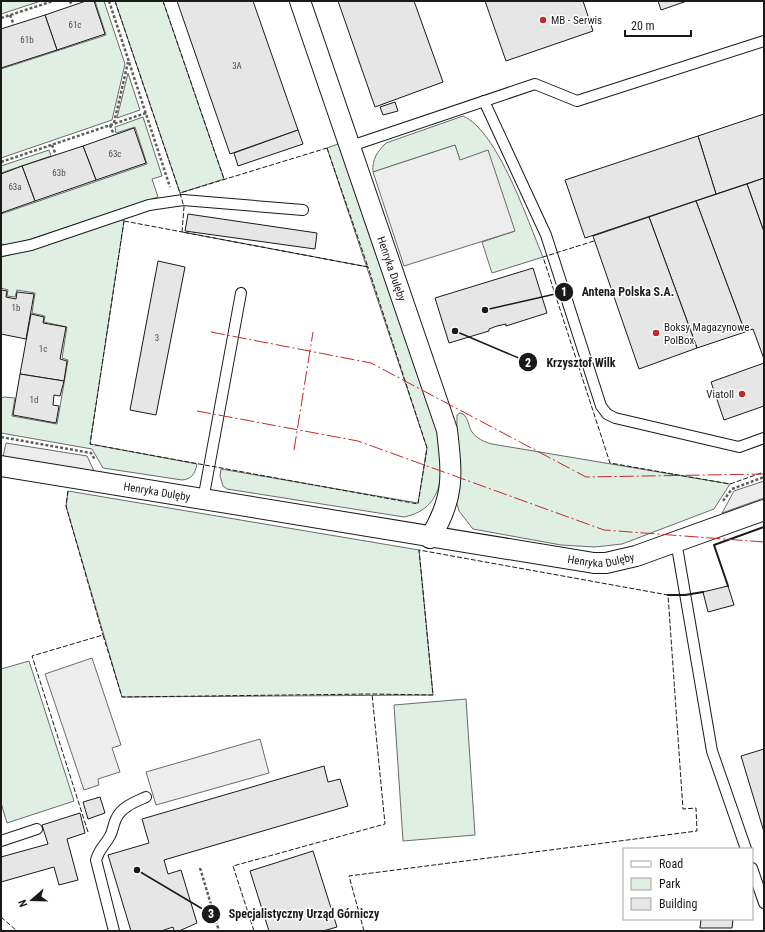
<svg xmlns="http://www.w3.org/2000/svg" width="765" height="932" font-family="'Roboto Condensed',sans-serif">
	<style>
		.green { fill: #e0efe3; stroke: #6a6a6a }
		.parking { fill: #ededed; stroke: #6a6a6a }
		.building { fill: #e6e6e6; stroke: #1a1a1a }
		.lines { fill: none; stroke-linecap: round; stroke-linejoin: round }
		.service-casing { stroke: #1a1a1a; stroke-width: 12 }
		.minor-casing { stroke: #1a1a1a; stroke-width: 22 }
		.path { stroke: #5f5f5f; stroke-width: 2.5; stroke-dasharray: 3 2; stroke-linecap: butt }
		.service { stroke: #fff; stroke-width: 10 }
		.minor { stroke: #fff; stroke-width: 20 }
		.fence { stroke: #1a1a1a; stroke-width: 1; stroke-dasharray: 5 2; stroke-linecap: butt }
		.wall { stroke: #1a1a1a; stroke-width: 2 }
		.power { stroke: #c62828; stroke-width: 1; stroke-dasharray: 14 3 2 3; stroke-linecap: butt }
		.poi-dot { fill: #c62828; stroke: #fff; stroke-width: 1.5 }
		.labels { text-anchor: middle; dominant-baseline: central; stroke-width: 3; stroke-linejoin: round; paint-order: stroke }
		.number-label { font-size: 9px; fill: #4d4d4d }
		.poi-label { font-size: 11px; fill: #1a1a1a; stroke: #fff; text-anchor: start }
		.street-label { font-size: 11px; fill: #1a1a1a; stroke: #fff }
		.leader { fill: none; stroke: #1a1a1a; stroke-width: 1.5 }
		.callout-dot { fill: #1a1a1a; stroke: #fff; stroke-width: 1.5 }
		.mark-label { font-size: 12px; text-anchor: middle; font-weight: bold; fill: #fff }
		.callout-label { font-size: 12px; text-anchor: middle; font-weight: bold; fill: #1a1a1a; stroke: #fff; stroke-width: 3; stroke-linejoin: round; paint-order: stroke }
	</style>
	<rect width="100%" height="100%" fill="#fff"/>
	<g class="green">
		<path d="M1,1H41L1,14Z"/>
		<path d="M95,1H104L125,64L112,120L1,158V69L106,35Z"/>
		<path d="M115,1H163L224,179L180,193Z"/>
		<path d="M128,73L140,110L117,118Z"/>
		<path d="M463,116C498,131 528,222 543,257L492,273L482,242L515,231L460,160L455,145L373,172C372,159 377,152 386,143Z"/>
		<path d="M143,117L162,176L152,179L158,197L28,240L7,245L1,244V214L147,164L135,127L116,133L115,127Z"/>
		<path d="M341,143L435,423C444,459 450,508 404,517L227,489L223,486L220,476L221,469L418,503L427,448L327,148Z"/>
		<path d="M49,150L51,156L1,173V166Z"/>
		<path d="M120,219L124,221L90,444L197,464C195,474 192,479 182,480L103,468L92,449L1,433V398L4,397L15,398L12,416L57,424L68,360L62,358L67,327L44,322L45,316L32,313L35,293L17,290L15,297L7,296L8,290L1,288V257L35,249Z"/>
		<path d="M460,413L463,414C469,419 468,426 472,432C476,438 484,442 492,444L730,484L714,509L622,544L595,547L561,545L473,529L459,511L456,500L457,415Z"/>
		<path d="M68,491L419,550L433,695L122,697L66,506Z"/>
		<path d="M29,661L74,801L7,823L1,803V669Z"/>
		<path d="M466,699L475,835L403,841L394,705Z"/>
	</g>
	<g class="parking">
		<path d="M455,145L460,160L488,150L515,231L404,266L373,172Z"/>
		<path d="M6,443L87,456L95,473L3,457Z"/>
		<path d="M764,481V498L722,513L734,491Z"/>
		<path d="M92,658L121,745L112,748L120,772L98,779L99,785L84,790L45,674Z"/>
		<path d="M260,739L269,773L156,805L146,772Z"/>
	</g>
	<g class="building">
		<path d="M86,1H94L105,34L57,50L45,15Z"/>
		<path d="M177,1H253L298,130L230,154Z"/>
		<path d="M338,1H414L443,82L375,107Z"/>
		<path d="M485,1H583L593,31L506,61Z"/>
		<path d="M658,1H687L661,10Z"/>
		<path d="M45,15L57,50L1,68V29Z"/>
		<path d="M395,102L398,111L383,115L380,107Z"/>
		<path d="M764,114V178L716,194L698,136Z"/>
		<path d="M134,128L146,163L96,180L83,146Z"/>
		<path d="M298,130L303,144L238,166L234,153Z"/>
		<path d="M698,136L716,194L585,238L565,180Z"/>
		<path d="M83,146L96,180L35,201L22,166Z"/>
		<path d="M22,166L35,201L1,213V174Z"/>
		<path d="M764,178V232L747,184Z"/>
		<path d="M747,184L764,232V359L753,329L745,332L696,201Z"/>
		<path d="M696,201L745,332L697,348L649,217Z"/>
		<path d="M188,214L317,233L315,249L185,231Z"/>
		<path d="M649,217L697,348L639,369L593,236Z"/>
		<path d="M158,261L185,267L156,415L130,410Z"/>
		<path d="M533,268L547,313L506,326V324L497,326L489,329V331L449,343L435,298Z"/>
		<path d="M1,290L7,291L6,297L16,299L17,292L34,294L26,339L1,334Z"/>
		<path d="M31,314L44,317L43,323L66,327L60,359L67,361L64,381L20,374Z"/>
		<path d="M764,363V406L724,420L711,382Z"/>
		<path d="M20,374L64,381L60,396L54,395L53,405L59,406L56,423L13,415Z"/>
		<path d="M728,586L734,605L708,612L703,592Z"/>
		<path d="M764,749V832L741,756Z"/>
		<path d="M324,766L328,782L340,779L348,806L164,860L168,874L181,870L197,923L179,931H174L173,927L161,931H131L108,855L149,843L142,819Z"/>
		<path d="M100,797L105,813L88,819L83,802Z"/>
		<path d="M80,813L85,833L67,839L78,880L59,885L54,867L1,882V857L48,844L42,825Z"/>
		<path d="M313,851L337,927L323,931H269L250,871Z"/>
		<path d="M701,919H733L732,928H700Z"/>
	</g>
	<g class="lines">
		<g class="service-casing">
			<g id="service">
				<path d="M484,101L546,235L601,406L607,414L615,418L739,447L764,438"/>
				<path d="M351,146L535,84L577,101L764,41"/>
				<path d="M1,251L31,245L149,205L183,200L303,210"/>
				<path d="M203,500L241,293"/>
				<path d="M676,541L712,751L746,849"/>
				<path d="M1,841L37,829"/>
				<path d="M752,868L764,903"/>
				<path d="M114,931L96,860C100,847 104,847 110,836C113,831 113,825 116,819C121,807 135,802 146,797"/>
			</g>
		</g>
		<g class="minor-casing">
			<g id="minor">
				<path id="s1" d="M300,1L447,430C452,475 455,497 430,538"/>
				<path id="s2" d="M1,466L594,563H606L636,556L764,510"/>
			</g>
		</g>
		<g class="path">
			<path d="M70,1L72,6"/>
			<path d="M109,1L170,187"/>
			<path d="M10,15L14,25"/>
			<path d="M1,18L53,1"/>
			<path d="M114,123L128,62"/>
			<path d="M110,125L114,135"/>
			<path d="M52,145L56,155"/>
			<path d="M1,162L146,113"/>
			<path d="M1,437L91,453L95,460"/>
			<path d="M723,501L732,489L764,477"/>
			<path d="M200,868L219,931"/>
		</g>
		<use href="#service" class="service"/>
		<use href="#minor" class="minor"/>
		<g class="fence">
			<path d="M115,1L180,193"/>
			<path d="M163,1L224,179"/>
			<path d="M763,1L764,3"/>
			<path d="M327,148L368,267L182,232L184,207L180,193Z"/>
			<path d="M124,221L368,267L427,448L418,504L90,444Z"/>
			<path d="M594,241L543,257L610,463L730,484L764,472"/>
			<path d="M68,491L66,506L103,635"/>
			<path d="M88,832L32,656L103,635L122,697L372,694"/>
			<path d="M1,917L17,931"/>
			<path d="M254,931L233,866L385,824L372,694L433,695L419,550L668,595L683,809L696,808L697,831L349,876L364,931"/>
		</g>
		<g class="wall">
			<path d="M728,586L714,545L764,527"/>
			<path d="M668,595H685L703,592"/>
		</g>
		<g class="power">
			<path d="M211,332L371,363L586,477L764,474"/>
			<path d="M197,411L358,441L604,530L764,542"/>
			<path d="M294,450L313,332"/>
		</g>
	</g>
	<g class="poi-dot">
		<circle cx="543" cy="20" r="4"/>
		<circle cx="656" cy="333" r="4"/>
		<circle cx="742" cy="394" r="4"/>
	</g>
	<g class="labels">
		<g class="number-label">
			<text x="75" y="25">61c</text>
			<text x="27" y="40">61b</text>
			<text x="237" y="66">3A</text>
			<text x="115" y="154">63c</text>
			<text x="59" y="173">63b</text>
			<text x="15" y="187">63a</text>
			<text x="16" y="308">1b</text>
			<text x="157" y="338">3</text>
			<text x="43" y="349">1c</text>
			<text x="34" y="400">1d</text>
		</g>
		<g class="poi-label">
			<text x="551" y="20">MB - Serwis</text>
			<text x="664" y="327">Boksy Magazynowe<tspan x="664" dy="13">PolBox</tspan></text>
			<text x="734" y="394" text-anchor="end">Viatoll</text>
		</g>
		<g class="street-label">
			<text stroke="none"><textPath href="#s1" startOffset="283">Henryka Dulęby</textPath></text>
			<text stroke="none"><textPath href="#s2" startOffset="158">Henryka Dulęby</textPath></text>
			<text stroke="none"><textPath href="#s2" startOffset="608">Henryka Dulęby</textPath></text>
		</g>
	</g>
	<path class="leader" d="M485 310L564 292M455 331L528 362M137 870L211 914"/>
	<g class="callout-dot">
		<circle cx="485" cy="310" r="4"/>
		<circle cx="455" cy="331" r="4"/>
		<circle cx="137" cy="870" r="4"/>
		<circle cx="564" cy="292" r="10"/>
		<circle cx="528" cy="362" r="10"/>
		<circle cx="211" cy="914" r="10"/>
	</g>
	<g class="mark-label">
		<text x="564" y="296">1</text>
		<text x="528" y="367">2</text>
		<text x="211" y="918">3</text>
	</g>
	<g class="callout-label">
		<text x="628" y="296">Antena Polska S.A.</text>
		<text x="581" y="367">Krzysztof Wilk</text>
		<text x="304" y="918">Specjalistyczny Urząd Górniczy</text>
	</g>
	<rect width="765" height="932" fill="none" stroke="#1a1a1a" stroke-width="4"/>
	<rect x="623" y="848" width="130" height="72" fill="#ffffff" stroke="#a3a3a3"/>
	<rect x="631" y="861" width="20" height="6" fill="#ffffff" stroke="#a3a3a3"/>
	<text x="659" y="868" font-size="12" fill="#1a1a1a">Road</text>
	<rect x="631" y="878" width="20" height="12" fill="#e0efe3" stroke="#a3a3a3"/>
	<text x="659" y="888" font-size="12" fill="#1a1a1a">Park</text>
	<rect x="631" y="898" width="20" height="12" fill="#e6e6e6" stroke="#a3a3a3"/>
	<text x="659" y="908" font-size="12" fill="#1a1a1a">Building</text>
	<g transform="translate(32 900) rotate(250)" stroke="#ffffff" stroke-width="3" paint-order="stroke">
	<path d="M0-3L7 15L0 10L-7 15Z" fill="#1a1a1a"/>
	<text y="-6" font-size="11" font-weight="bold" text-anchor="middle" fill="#1a1a1a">N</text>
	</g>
	<path d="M625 30v6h66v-6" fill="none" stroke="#1a1a1a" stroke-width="2"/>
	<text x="631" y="30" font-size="12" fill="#1a1a1a" stroke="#ffffff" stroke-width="3" paint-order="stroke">20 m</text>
</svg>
